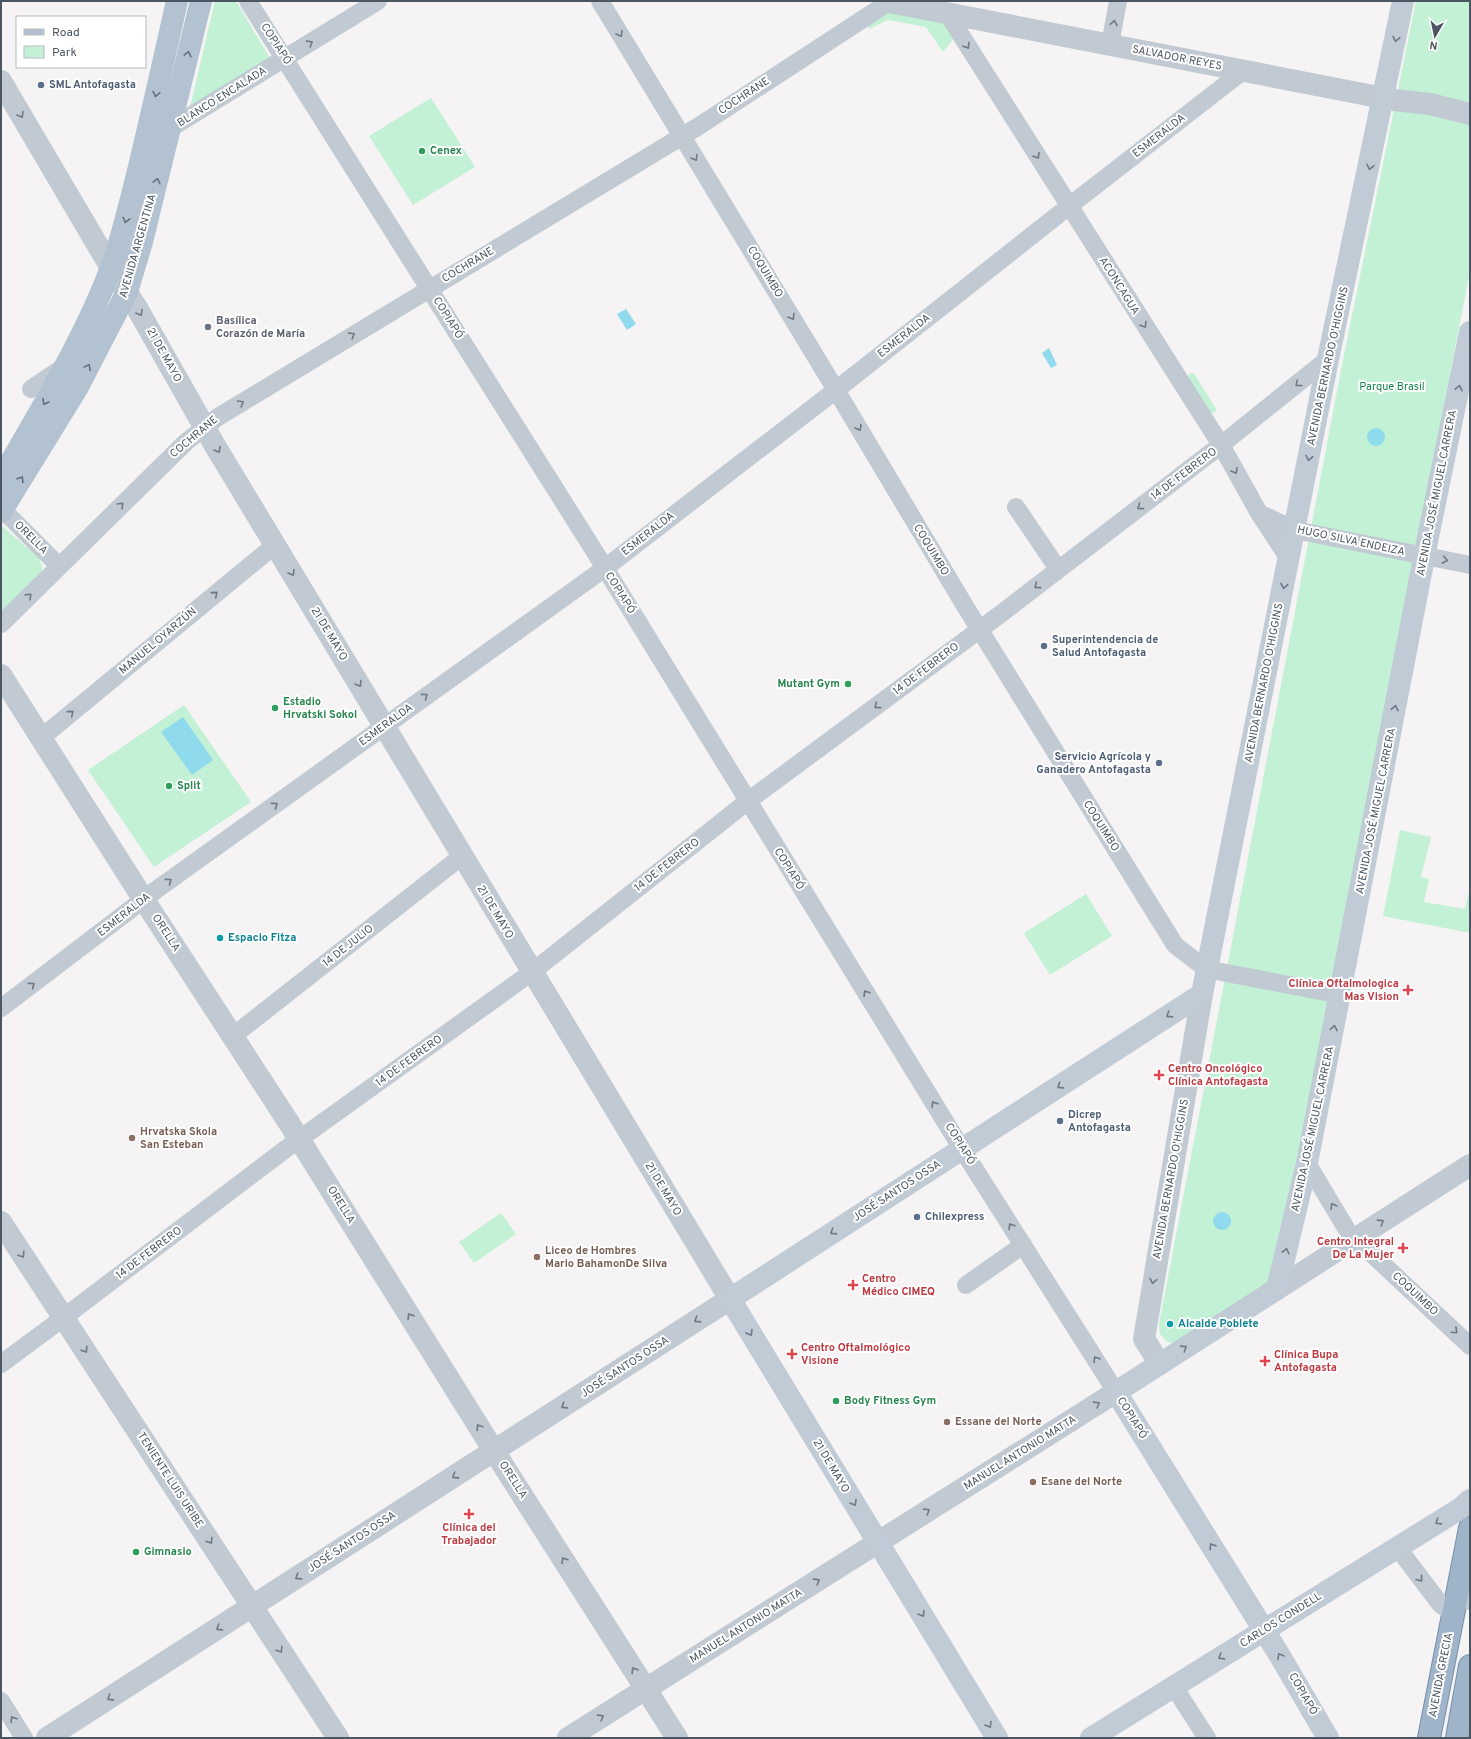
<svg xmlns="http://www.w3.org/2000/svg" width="1471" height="1739" font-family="Overpass,sans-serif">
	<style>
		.green { fill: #c3f1d5 }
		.water { fill: #90daee }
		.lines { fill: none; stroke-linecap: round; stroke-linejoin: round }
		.trunk-casing { stroke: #7690ad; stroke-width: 24 }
		.minor { stroke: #c1cad2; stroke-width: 18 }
		.tertiary { stroke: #c1cad2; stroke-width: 22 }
		.secondary { stroke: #c1cbd6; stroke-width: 22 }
		.primary { stroke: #b3c2d1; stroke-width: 22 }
		.trunk { stroke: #9fb4c9; stroke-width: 22 }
		.oneway { stroke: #6e7983 }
		.oneway2 { stroke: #6e7984 }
		.oneway3 { stroke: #64717d }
		.service-dot { fill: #5c6f8a; stroke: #fff; stroke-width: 1.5 }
		.leisure-dot { fill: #2e9e5b; stroke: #fff; stroke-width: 1.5 }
		.worship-dot { fill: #6b7280; stroke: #fff; stroke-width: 1.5 }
		.culture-dot { fill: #0f9aa8; stroke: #fff; stroke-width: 1.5 }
		.health-dot { fill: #e0444e; stroke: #fff; stroke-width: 1.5 }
		.education-dot { fill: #8d6e63; stroke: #fff; stroke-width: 1.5 }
		.labels { text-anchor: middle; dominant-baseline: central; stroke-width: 4; stroke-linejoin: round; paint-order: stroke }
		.street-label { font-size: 11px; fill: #4a5661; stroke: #fff }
		.service-label { font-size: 11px; font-weight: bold; fill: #4e5e75; stroke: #fff; text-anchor: start }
		.leisure-label { font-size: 11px; font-weight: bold; fill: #27864d; stroke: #fff; text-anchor: start }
		.worship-label { font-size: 11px; font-weight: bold; fill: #5b616d; stroke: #fff; text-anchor: start }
		.park-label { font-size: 11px; fill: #17864f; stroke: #fff }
		.culture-label { font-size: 11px; font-weight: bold; fill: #0d838f; stroke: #fff; text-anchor: start }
		.health-label { font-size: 11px; font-weight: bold; fill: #be3a42; stroke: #fff; text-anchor: start }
		.education-label { font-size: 11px; font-weight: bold; fill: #785e54; stroke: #fff; text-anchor: start }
	</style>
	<rect width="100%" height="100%" fill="#f5f3f3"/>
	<g class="green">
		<path d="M215,1H236L271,60L190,107Z"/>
		<path d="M1416,1H1470V271L1272,1286L1180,1344L1167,1342L1160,1334L1159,1324L1343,360Z"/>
		<path d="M887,12L943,23L954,38L943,52L926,27L888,20L869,29L868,25Z"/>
		<path d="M431,98L475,167L413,205L369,136Z"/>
		<path d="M1193,372L1217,410L1211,414L1187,376Z"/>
		<path d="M1,525L39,558L42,566V573L1,613Z"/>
		<path d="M184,705L251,802L154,867L88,770Z"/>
		<path d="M1400,830L1431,837L1421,877L1429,879L1424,902L1465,909L1470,886V933L1383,916Z"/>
		<path d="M1086,894L1112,936L1050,975L1024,933Z"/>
		<path d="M501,1213L516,1234L474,1263L459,1242Z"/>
	</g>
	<g class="water">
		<path d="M626,309L636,324L627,330L617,314Z"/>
		<path d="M1049,348L1057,365L1051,368L1042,353Z"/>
		<circle cx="1376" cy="437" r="9"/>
		<path d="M183,717L213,760L192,775L161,732Z"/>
		<circle cx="1222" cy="1221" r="9"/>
	</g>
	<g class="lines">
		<g class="trunk-casing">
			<g id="trunk">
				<path d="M1429,1738L1470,1528"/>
				<path d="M1457,1738L1470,1666"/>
			</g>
		</g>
		<g class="minor">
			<path d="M248,1L605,568L962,1149L1116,1392"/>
			<path d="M600,1L845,405L965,606L1175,945L1206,969L1341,995"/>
			<path d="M947,13L1221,445L1259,513L1289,559"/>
			<path d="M1110,45L1118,1"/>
			<path d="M169,129L378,1"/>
			<path d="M31,389L65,366"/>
			<path d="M1016,507L1058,569"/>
			<path d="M2,509L59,566"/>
			<path d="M1259,513L1295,530L1470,565"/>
			<path d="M1,624L186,442L218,417L699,126L889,2"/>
			<path d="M41,738L275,545"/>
			<path d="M1,1008L156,890L605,568L836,390L1068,207L1243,71"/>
			<path d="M233,1036L462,856"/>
			<path d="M1307,1163L1353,1240L1372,1254L1470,1346"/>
			<path d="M966,1285L1023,1245"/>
			<path d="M1,1364L51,1327L287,1148L532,972L748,801L998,616L1221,445L1328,359"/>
			<path d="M1397,1547L1441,1605L1453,1613"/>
			<path d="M1457,1592L1470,1601"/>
			<path d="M1174,1687L1207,1738"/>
			<path d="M1,1701L24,1738"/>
		</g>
		<g class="tertiary">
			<path d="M884,1L1394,100L1430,104L1470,114"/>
			<path d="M1,81L111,268L137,308L214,444L730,1299L47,1738"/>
			<path d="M1,675L144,900L289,1123L494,1451L677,1738"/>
			<path d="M1,1222L338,1738"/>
			<path d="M1277,1289L1470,1165"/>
			<path d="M1160,1364L1144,1339L1202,994"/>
			<path d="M568,1738L1116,1392"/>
		</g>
		<g class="secondary">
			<path d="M997,1738L730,1299L1202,994L1328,359L1403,1"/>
			<path d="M1091,1738L1461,1508L1470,1500"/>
			<path d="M1328,1738L1280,1656L1116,1392L1277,1289L1307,1163L1428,537L1470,332"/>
		</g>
		<g class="primary">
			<path d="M1,479C40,410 83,342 111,268C122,237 129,206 137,175C151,117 164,59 177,1"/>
			<path d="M1,512L78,387L127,292L142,242L201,1"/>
		</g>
		<use href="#trunk" class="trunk"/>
	</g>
	<defs><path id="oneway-chevron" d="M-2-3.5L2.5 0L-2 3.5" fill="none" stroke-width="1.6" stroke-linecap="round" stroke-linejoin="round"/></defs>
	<g class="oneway">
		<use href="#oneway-chevron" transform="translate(1114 23) rotate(-79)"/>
		<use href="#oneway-chevron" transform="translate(620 34) rotate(59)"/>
		<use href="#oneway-chevron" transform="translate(310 43) rotate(-32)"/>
		<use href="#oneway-chevron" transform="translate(967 46) rotate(58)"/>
		<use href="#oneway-chevron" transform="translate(21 115) rotate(59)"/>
		<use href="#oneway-chevron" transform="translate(1037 156) rotate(58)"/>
		<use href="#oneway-chevron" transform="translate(695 158) rotate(59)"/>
		<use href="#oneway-chevron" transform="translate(140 313) rotate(60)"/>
		<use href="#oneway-chevron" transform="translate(792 317) rotate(59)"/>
		<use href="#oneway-chevron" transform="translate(1144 325) rotate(58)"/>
		<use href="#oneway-chevron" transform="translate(352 335) rotate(-31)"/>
		<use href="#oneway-chevron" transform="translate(1298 384) rotate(141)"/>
		<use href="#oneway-chevron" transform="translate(241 403) rotate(-31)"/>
		<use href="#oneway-chevron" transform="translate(859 428) rotate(59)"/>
		<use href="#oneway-chevron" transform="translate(218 450) rotate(59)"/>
		<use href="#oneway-chevron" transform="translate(1235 471) rotate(61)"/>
		<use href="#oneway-chevron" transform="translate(121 505) rotate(-45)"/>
		<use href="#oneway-chevron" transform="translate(1140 507) rotate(143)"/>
		<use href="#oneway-chevron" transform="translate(1445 560) rotate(11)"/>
		<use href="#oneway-chevron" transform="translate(292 573) rotate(59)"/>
		<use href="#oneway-chevron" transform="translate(1037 586) rotate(143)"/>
		<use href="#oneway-chevron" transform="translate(215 594) rotate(-40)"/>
		<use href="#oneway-chevron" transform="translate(29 596) rotate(-44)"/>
		<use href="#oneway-chevron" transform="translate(359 684) rotate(59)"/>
		<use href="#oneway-chevron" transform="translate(425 696) rotate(-36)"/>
		<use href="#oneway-chevron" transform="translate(877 706) rotate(143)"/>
		<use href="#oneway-chevron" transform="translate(71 713) rotate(-40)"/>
		<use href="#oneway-chevron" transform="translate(275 805) rotate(-36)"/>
		<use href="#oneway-chevron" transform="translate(169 881) rotate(-36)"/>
		<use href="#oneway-chevron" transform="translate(32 985) rotate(-37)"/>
		<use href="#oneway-chevron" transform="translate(866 993) rotate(-122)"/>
		<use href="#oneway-chevron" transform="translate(934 1104) rotate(-122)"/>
		<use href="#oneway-chevron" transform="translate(1333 1206) rotate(-121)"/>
		<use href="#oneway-chevron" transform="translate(1381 1222) rotate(-33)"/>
		<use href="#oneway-chevron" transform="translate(1011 1226) rotate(-123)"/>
		<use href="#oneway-chevron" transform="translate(22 1255) rotate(57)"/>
		<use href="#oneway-chevron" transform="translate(1153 1281) rotate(100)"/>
		<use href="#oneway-chevron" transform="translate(410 1316) rotate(-122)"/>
		<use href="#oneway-chevron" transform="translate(697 1320) rotate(147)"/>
		<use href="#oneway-chevron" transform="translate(1455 1331) rotate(43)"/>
		<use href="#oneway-chevron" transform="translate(85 1350) rotate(57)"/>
		<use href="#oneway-chevron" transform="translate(1096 1359) rotate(-122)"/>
		<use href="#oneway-chevron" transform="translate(1097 1404) rotate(-32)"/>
		<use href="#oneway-chevron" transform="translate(564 1406) rotate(147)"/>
		<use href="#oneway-chevron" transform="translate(479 1427) rotate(-122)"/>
		<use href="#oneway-chevron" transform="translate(455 1476) rotate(147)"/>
		<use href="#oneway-chevron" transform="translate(927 1511) rotate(-32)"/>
		<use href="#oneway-chevron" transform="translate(210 1541) rotate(57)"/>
		<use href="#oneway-chevron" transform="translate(564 1560) rotate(-122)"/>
		<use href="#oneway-chevron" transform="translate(298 1577) rotate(147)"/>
		<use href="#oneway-chevron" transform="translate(1420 1579) rotate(52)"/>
		<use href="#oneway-chevron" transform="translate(817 1581) rotate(-32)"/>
		<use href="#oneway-chevron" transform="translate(219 1628) rotate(147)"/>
		<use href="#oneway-chevron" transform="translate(280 1650) rotate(57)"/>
		<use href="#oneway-chevron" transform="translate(634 1670) rotate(-122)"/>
		<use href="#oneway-chevron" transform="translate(110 1698) rotate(147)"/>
		<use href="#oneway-chevron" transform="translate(601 1717) rotate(-32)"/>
		<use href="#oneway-chevron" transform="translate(13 1719) rotate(-122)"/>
	</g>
	<g class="oneway2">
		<use href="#oneway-chevron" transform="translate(1396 39) rotate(101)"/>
		<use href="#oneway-chevron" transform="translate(1370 167) rotate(102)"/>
		<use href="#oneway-chevron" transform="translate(1459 388) rotate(-78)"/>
		<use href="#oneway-chevron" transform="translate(1309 458) rotate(101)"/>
		<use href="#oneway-chevron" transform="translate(1284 586) rotate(101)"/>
		<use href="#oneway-chevron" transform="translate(1395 708) rotate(-79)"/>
		<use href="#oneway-chevron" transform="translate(1169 1015) rotate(147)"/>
		<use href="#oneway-chevron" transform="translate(1334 1028) rotate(-79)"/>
		<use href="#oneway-chevron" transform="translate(1060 1086) rotate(147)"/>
		<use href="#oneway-chevron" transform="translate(833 1232) rotate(147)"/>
		<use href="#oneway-chevron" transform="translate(1286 1251) rotate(-76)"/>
		<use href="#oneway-chevron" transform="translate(750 1333) rotate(59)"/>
		<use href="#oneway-chevron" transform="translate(1184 1348) rotate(-33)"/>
		<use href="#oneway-chevron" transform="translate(854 1503) rotate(59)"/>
		<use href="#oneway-chevron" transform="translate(1438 1522) rotate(148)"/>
		<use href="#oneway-chevron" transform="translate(1212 1546) rotate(-122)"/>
		<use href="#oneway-chevron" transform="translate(922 1614) rotate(59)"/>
		<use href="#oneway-chevron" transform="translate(1280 1656) rotate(-121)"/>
		<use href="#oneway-chevron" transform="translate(1221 1657) rotate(148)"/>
		<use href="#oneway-chevron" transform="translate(989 1725) rotate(59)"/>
	</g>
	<g class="oneway3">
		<use href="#oneway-chevron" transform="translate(188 54) rotate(-76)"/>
		<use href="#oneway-chevron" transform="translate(156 94) rotate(103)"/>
		<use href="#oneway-chevron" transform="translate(157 181) rotate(-76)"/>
		<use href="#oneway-chevron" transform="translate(126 220) rotate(104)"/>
		<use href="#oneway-chevron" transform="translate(88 367) rotate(-62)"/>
		<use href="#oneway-chevron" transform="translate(45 402) rotate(120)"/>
		<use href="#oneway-chevron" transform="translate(21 479) rotate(-58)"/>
	</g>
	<g class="service-dot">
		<circle cx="41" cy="85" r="4"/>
		<circle cx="1044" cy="646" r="4"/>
		<circle cx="1159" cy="763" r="4"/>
		<circle cx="1060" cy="1121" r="4"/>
		<circle cx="917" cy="1217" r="4"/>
	</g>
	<g class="leisure-dot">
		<circle cx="422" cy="151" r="4"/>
		<circle cx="848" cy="684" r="4"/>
		<circle cx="275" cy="708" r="4"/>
		<circle cx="169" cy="786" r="4"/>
		<circle cx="836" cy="1401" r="4"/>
		<circle cx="136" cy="1552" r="4"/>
	</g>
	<circle class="worship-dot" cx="208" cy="327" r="4"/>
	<g class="culture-dot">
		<circle cx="220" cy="938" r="4"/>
		<circle cx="1170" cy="1324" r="4"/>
	</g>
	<g class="health-dot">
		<path d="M1406 984h4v4h4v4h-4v4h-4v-4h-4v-4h4z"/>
		<path d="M1157 1069h4v4h4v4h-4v4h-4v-4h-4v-4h4z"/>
		<path d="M1401 1242h4v4h4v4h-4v4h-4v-4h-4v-4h4z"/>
		<path d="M851 1279h4v4h4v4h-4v4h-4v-4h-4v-4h4z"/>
		<path d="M790 1348h4v4h4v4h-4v4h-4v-4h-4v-4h4z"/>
		<path d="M1263 1355h4v4h4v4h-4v4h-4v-4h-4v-4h4z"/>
		<path d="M467 1508h4v4h4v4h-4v4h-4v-4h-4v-4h4z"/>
	</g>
	<g class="education-dot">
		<circle cx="132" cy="1138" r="4"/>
		<circle cx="537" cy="1257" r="4"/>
		<circle cx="947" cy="1422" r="4"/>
		<circle cx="1033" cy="1482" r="4"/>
	</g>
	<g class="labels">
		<g class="street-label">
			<text transform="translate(276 44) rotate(57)">COPIAPÓ</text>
			<text transform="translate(1177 58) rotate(11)">SALVADOR REYES</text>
			<text transform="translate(744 96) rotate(-33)">COCHRANE</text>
			<text transform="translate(222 97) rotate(-32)">BLANCO ENCALADA</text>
			<text transform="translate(1159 136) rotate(-38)">ESMERALDA</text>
			<text transform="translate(138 246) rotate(-74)">AVENIDA ARGENTINA</text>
			<text transform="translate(468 265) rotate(-31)">COCHRANE</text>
			<text transform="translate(765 272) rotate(59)">COQUIMBO</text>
			<text transform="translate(1119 286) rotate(58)">ACONCAGUA</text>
			<text transform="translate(448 318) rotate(58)">COPIAPÓ</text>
			<text transform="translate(904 336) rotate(-38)">ESMERALDA</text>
			<text transform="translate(164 355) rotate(61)">21 DE MAYO</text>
			<text transform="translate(1328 366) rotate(-78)">AVENIDA BERNARDO O'HIGGINS</text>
			<text transform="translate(194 437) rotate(-40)">COCHRANE</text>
			<text transform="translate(1184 474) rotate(-37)">14 DE FEBRERO</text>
			<text transform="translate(1437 493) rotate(-79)">AVENIDA JOSÉ MIGUEL CARRERA</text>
			<text transform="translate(648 534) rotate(-38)">ESMERALDA</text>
			<text transform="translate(31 538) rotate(45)">ORELLA</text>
			<text transform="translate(1351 541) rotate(12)">HUGO SILVA ENDEIZA</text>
			<text transform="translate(931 550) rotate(59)">COQUIMBO</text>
			<text transform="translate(620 593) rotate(58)">COPIAPÓ</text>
			<text transform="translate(329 634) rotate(59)">21 DE MAYO</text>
			<text transform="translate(158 641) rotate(-40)">MANUEL OYARZÚN</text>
			<text transform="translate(926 669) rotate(-37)">14 DE FEBRERO</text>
			<text transform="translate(1264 683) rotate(-79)">AVENIDA BERNARDO O'HIGGINS</text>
			<text transform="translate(386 725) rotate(-36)">ESMERALDA</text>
			<text transform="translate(1376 811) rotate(-79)">AVENIDA JOSÉ MIGUEL CARRERA</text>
			<text transform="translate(1101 826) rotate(58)">COQUIMBO</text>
			<text transform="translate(667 865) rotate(-38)">14 DE FEBRERO</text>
			<text transform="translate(789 869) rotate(58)">COPIAPÓ</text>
			<text transform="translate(495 912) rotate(59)">21 DE MAYO</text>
			<text transform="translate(124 915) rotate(-38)">ESMERALDA</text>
			<text transform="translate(166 933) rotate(57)">ORELLA</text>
			<text transform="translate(348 946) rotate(-38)">14 DE JULIO</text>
			<text transform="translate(409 1061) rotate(-36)">14 DE FEBRERO</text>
			<text transform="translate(1313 1129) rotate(-78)">AVENIDA JOSÉ MIGUEL CARRERA</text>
			<text transform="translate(960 1144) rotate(58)">COPIAPÓ</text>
			<text transform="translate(1171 1179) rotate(-80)">AVENIDA BERNARDO O'HIGGINS</text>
			<text transform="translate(663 1189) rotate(59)">21 DE MAYO</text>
			<text transform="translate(897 1191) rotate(-33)">JOSÉ SANTOS OSSA</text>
			<text transform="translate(341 1205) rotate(58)">ORELLA</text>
			<text transform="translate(149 1253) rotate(-37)">14 DE FEBRERO</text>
			<text transform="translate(1415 1294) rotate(43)">COQUIMBO</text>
			<text transform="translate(625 1367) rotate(-33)">JOSÉ SANTOS OSSA</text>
			<text transform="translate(1132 1418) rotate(58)">COPIAPÓ</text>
			<text transform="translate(1020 1453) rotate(-32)">MANUEL ANTONIO MATTA</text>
			<text transform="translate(831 1466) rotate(59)">21 DE MAYO</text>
			<text transform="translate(170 1480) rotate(57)">TENIENTE LUIS URIBE</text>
			<text transform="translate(513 1480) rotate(57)">ORELLA</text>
			<text transform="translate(352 1542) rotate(-33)">JOSÉ SANTOS OSSA</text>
			<text transform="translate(1281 1620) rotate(-32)">CARLOS CONDELL</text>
			<text transform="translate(746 1626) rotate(-32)">MANUEL ANTONIO MATTA</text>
			<text transform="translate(1441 1675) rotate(-79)">AVENIDA GRECIA</text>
			<text transform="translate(1303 1694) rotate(60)">COPIAPÓ</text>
		</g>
		<g class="service-label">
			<text x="49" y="85">SML Antofagasta</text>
			<text x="1052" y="640">Superintendencia de<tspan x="1052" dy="13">Salud Antofagasta</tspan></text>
			<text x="1151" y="757" text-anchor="end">Servicio Agrícola y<tspan x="1151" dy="13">Ganadero Antofagasta</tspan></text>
			<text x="1068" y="1115">Dicrep<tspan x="1068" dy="13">Antofagasta</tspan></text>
			<text x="925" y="1217">Chilexpress</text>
		</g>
		<g class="leisure-label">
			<text x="430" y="151">Cenex</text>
			<text x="840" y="684" text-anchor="end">Mutant Gym</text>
			<text x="283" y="702">Estadio<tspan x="283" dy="13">Hrvatski Sokol</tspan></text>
			<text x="177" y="786">Split</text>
			<text x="844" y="1401">Body Fitness Gym</text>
			<text x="144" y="1552">Gimnasio</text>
		</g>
		<g class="worship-label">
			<text x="216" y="321">Basílica<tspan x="216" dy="13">Corazón de María</tspan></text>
		</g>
		<g class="park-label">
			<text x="1392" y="387">Parque Brasil</text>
		</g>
		<g class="culture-label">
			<text x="228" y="938">Espacio Fitza</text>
			<text x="1178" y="1324">Alcalde Poblete</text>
		</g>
		<g class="health-label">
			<text x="1399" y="984" text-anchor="end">Clínica Oftalmologica<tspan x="1399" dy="13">Mas Vision</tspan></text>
			<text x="1168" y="1069">Centro Oncológico<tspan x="1168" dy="13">Clínica Antofagasta</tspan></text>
			<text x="1394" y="1242" text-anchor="end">Centro Integral<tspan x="1394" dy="13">De La Mujer</tspan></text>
			<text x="862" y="1279">Centro<tspan x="862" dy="13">Médico CIMEQ</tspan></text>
			<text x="801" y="1348">Centro Oftalmológico<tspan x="801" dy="13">Visione</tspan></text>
			<text x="1274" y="1355">Clínica Bupa<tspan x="1274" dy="13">Antofagasta</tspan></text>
			<text x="469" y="1528" text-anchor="middle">Clínica del<tspan x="469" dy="13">Trabajador</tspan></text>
		</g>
		<g class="education-label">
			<text x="140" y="1132">Hrvatska Skola<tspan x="140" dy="13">San Esteban</tspan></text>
			<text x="545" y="1251">Liceo de Hombres<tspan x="545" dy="13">Mario BahamonDe Silva</tspan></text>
			<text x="955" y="1422">Essane del Norte</text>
			<text x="1041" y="1482">Esane del Norte</text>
		</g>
	</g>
	<rect width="1471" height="1739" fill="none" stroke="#4a5661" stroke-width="4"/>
	<rect x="16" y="16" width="130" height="52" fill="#ffffff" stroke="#b7bbc0"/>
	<rect x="24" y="29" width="20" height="6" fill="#b3c2d1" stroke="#b7bbc0"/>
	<text x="52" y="36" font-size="12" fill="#4a5661">Road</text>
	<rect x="24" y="46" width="20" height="12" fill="#c3f1d5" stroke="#b7bbc0"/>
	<text x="52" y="56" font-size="12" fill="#4a5661">Park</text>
	<g transform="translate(1435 36) rotate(189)" stroke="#ffffff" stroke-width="3" paint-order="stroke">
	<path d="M0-3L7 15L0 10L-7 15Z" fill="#4a5661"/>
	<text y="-6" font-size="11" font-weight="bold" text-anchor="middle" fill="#4a5661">N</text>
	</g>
</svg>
